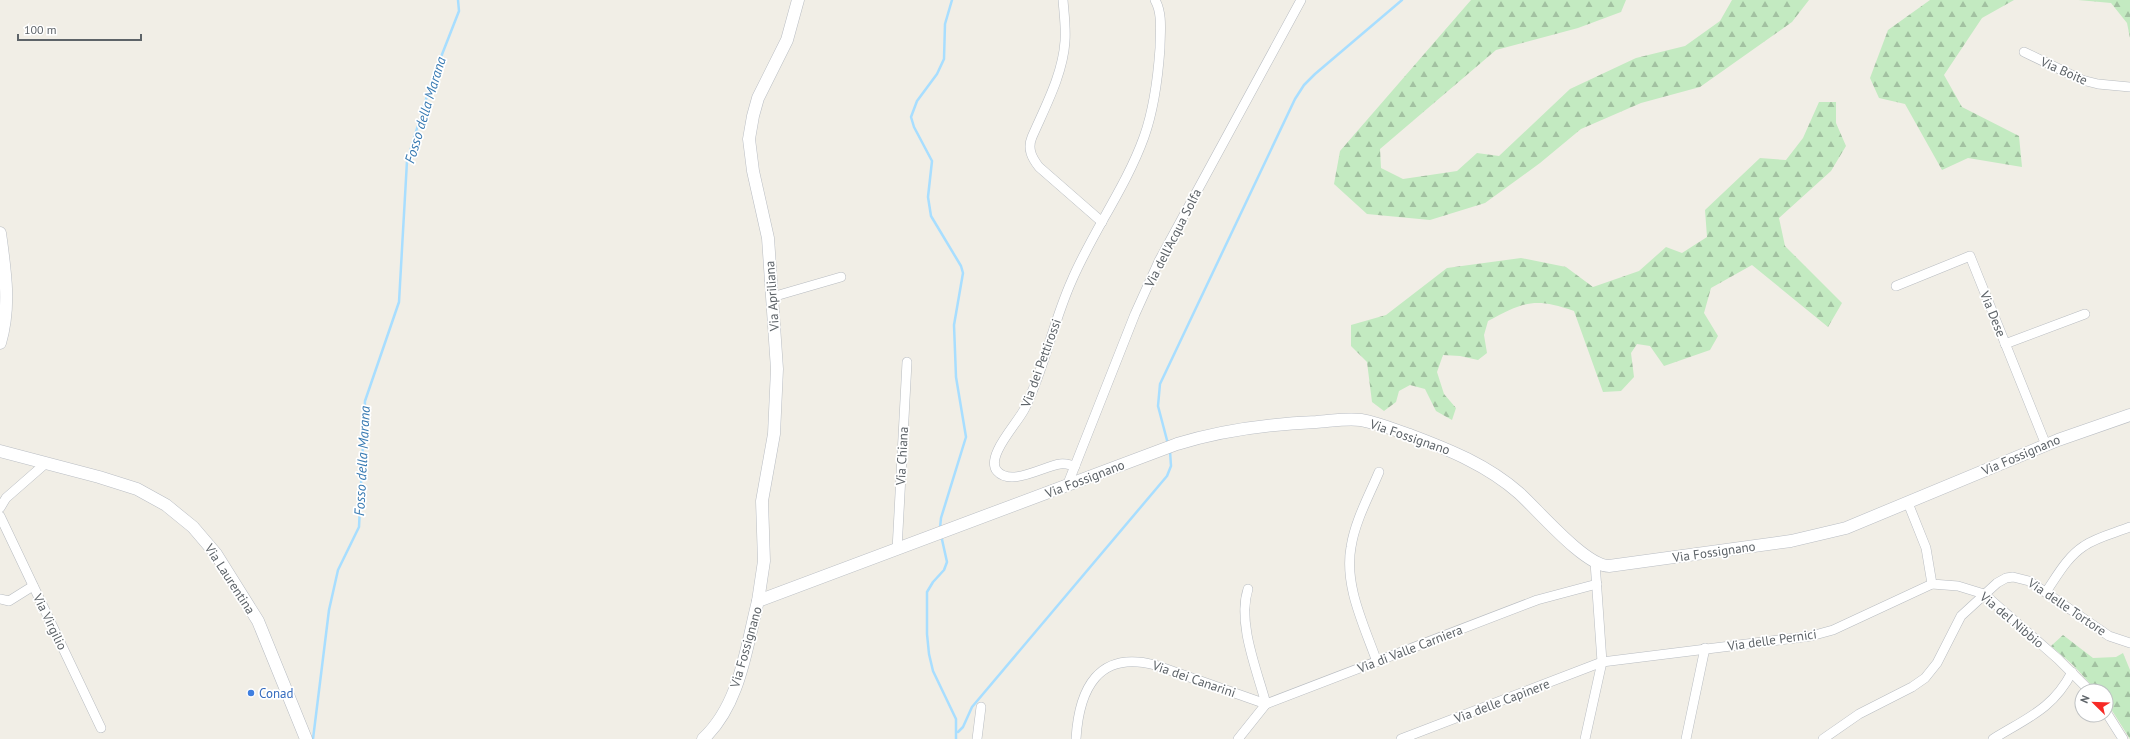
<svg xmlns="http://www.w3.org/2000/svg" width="2130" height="739" font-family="'PT Sans',sans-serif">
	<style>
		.forest { fill: url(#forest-firs) }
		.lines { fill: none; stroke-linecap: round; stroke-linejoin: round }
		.stream { stroke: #a8deff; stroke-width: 2.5 }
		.street-casing { stroke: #b8bcc1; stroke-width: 10 }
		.secondary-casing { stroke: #b9bdc3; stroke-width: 13 }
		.street { stroke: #fff; stroke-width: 9 }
		.secondary { stroke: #fff; stroke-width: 12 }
		.shop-dot { fill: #3f7fe0; stroke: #fff; stroke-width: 1.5 }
		.labels { text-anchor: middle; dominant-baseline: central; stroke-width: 3.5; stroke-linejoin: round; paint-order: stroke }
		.street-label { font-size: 13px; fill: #5d6368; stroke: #fff }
		.shop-label { font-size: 13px; fill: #366cbe; stroke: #fff; text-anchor: start }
		.water-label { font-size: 14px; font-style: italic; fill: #387ab2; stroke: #fff }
	</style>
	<defs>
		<pattern id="forest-firs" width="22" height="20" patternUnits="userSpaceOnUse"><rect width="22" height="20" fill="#c3eac1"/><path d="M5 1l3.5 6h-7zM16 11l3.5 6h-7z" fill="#a2c1a1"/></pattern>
	</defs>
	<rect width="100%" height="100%" fill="#f1eee6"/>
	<g class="forest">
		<path d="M1471,0H1626L1621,12L1578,28L1496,50L1380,149L1381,168L1403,179L1457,171L1477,153L1499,156L1570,89L1636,58L1685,46L1720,21L1732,0H1809L1792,22L1700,87L1641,103L1581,129L1540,163L1485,203L1430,220L1367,214L1334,184L1340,151Z"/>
		<path d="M1930,0H2014L1982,18L1944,75L1962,107L2019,136L2022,167L1968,158L1942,170L1905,104L1879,98L1870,78L1888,30Z"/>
		<path d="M2078,0H2130V38L2127,23L2111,3Z"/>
		<path d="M1819,102H1836V123L1846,146L1831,171L1779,218L1785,246L1842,303L1828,327L1752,265L1711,288L1704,313L1718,336L1710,350L1664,366L1650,346L1637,344L1631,353L1634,377L1621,391L1603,392L1574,311C1534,297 1524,302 1488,321L1484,335L1487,353L1478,360L1460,356L1443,355L1437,372L1444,394L1456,408L1452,420L1436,411L1425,389L1410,385L1399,391L1396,402L1384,411L1372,402L1367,362L1351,346V325L1386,315L1447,268L1521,258L1566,267L1593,287L1639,271L1666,247L1682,253L1707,237L1705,210L1760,158L1786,160L1803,138Z"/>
		<path d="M2063,635L2093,658L2116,657L2123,653L2130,670V739L2106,701V691H2097L2073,665L2051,646Z"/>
	</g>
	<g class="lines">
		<g class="stream">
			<path d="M1168,444L1158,406L1160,384L1295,99L1304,85L1315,74L1402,0"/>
			<path d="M940,528L941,518L966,437L956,377L954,325L963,273L961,266L931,216L928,197L932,161L914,127L911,117L917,101L937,74L944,59L945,24L952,0"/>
			<path d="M941,535L947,562L944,570L933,582L927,592V634L929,654L933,671L956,719V739"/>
			<path d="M958,732L963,727L972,707L1167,476L1171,466L1170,451"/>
			<path d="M313,739L329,610L338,570L359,527L365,401L399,302L407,161L432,80L459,11L458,0"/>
		</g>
		<g class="street-casing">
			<g id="street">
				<path d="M1063,0C1064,13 1066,27 1065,41C1063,74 1045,107 1032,137C1027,149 1032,158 1039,167L1102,222"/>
				<path d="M2024,52L2082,80L2098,84L2130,87"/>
				<path d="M1896,286L1970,256L2046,445"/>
				<path d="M772,297L841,277"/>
				<path d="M2005,344L2085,314"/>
				<path d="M1075,466C1070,465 1065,463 1060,464C1044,466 1011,487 997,471C985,456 1018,423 1025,408C1045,367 1053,322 1072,280C1093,231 1126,187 1144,137C1154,109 1158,77 1160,48C1160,33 1163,14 1155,0"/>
				<path d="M1067,486L1135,314L1159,261L1301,0"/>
				<path d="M1908,503L1926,548L1932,584L1958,586L1984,594L2058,659L2090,691"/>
				<path d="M0,508L6,498L46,463"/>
				<path d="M0,516L101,728"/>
				<path d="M897,550L907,362"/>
				<path d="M1248,589C1237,623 1257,670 1266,704"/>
				<path d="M2046,592C2057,576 2067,557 2084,546C2097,537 2115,533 2130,527"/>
				<path d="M0,599L9,601L33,586"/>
				<path d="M1377,662C1364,625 1344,586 1351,547C1355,521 1369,496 1379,472"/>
				<path d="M2106,712L2123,739"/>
				<path d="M977,739L981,707"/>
				<path d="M1076,739C1079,689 1098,650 1155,665L1266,704"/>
				<path d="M1238,739L1266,704L1537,600L1597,584"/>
				<path d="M1401,739L1602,662L1811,636L1833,630L1932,584"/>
				<path d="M1585,739L1602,662L1595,562"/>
				<path d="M1686,739L1705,648"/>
				<path d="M1823,739L1859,714L1912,687L1925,678L1937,663L1961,616L1997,583L2006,578L2013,577L2029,581L2109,636L2130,643"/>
				<path d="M1993,739C2027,718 2053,709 2072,672"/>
			</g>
		</g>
		<g class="secondary-casing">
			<g id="secondary">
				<path d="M0,233C5,270 11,306 0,343"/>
				<path d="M0,451L99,477L137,489L166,505L193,527L216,554L258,621L306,739"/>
				<path d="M758,601L764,561L762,501L774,434L777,369L768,238L753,171L749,139L753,116L758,98L787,40L798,0"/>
				<path d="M703,739C740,705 746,648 758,601L1177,444C1222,430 1269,424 1316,422C1331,421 1347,418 1361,420C1378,423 1395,430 1410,435C1450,450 1487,465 1519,493C1538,510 1585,566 1609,566L1791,541L1846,528L2058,440L2130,415"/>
			</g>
		</g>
		<use href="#street" class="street"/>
		<use href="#secondary" class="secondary"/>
	</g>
	<circle class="shop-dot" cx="251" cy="693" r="4"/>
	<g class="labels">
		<g class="street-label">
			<text transform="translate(2064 71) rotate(24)">Via Boite</text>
			<text transform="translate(1173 238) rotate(-63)">Via dell'Acqua Solfa</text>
			<text transform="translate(772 296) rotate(-94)">Via Apriliana</text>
			<text transform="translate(1993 314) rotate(68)">Via Dese</text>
			<text transform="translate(1041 363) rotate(-70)">Via dei Pettirossi</text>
			<text transform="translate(1410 437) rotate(19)">Via Fossignano</text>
			<text transform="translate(2021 455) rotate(-23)">Via Fossignano</text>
			<text transform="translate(902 456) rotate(-87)">Via Chiana</text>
			<text transform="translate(1085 479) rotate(-21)">Via Fossignano</text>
			<text transform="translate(1714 552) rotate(-8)">Via Fossignano</text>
			<text transform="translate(230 579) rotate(57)">Via Laurentina</text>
			<text transform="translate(2067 607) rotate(34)">Via delle Tortore</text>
			<text transform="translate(2012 620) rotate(40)">Via del Nibbio</text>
			<text transform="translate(50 622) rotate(64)">Via Virgilio</text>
			<text transform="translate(1772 640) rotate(-8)">Via delle Pernici</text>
			<text transform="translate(746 647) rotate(-74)">Via Fossignano</text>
			<text transform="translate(1410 649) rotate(-21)">Via di Valle Carniera</text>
			<text transform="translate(1194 679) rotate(19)">Via dei Canarini</text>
			<text transform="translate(1502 701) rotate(-21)">Via delle Capinere</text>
		</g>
		<g class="shop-label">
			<text x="259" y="693">Conad</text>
		</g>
		<g class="water-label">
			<text transform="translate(425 110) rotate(-73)">Fosso della Marana</text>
			<text transform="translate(362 461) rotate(-87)">Fosso della Marana</text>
		</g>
	</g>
	<g transform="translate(2094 703) rotate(293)"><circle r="19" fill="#ffffff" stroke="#bec1c3"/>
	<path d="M0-3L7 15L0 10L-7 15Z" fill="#f72a26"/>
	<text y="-6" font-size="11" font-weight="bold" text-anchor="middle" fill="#5d6368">N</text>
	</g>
	<path d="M18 34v6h123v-6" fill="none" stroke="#5d6368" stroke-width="2"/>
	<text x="24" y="34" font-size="12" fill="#5d6368" stroke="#ffffff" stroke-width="3" paint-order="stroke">100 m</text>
</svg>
